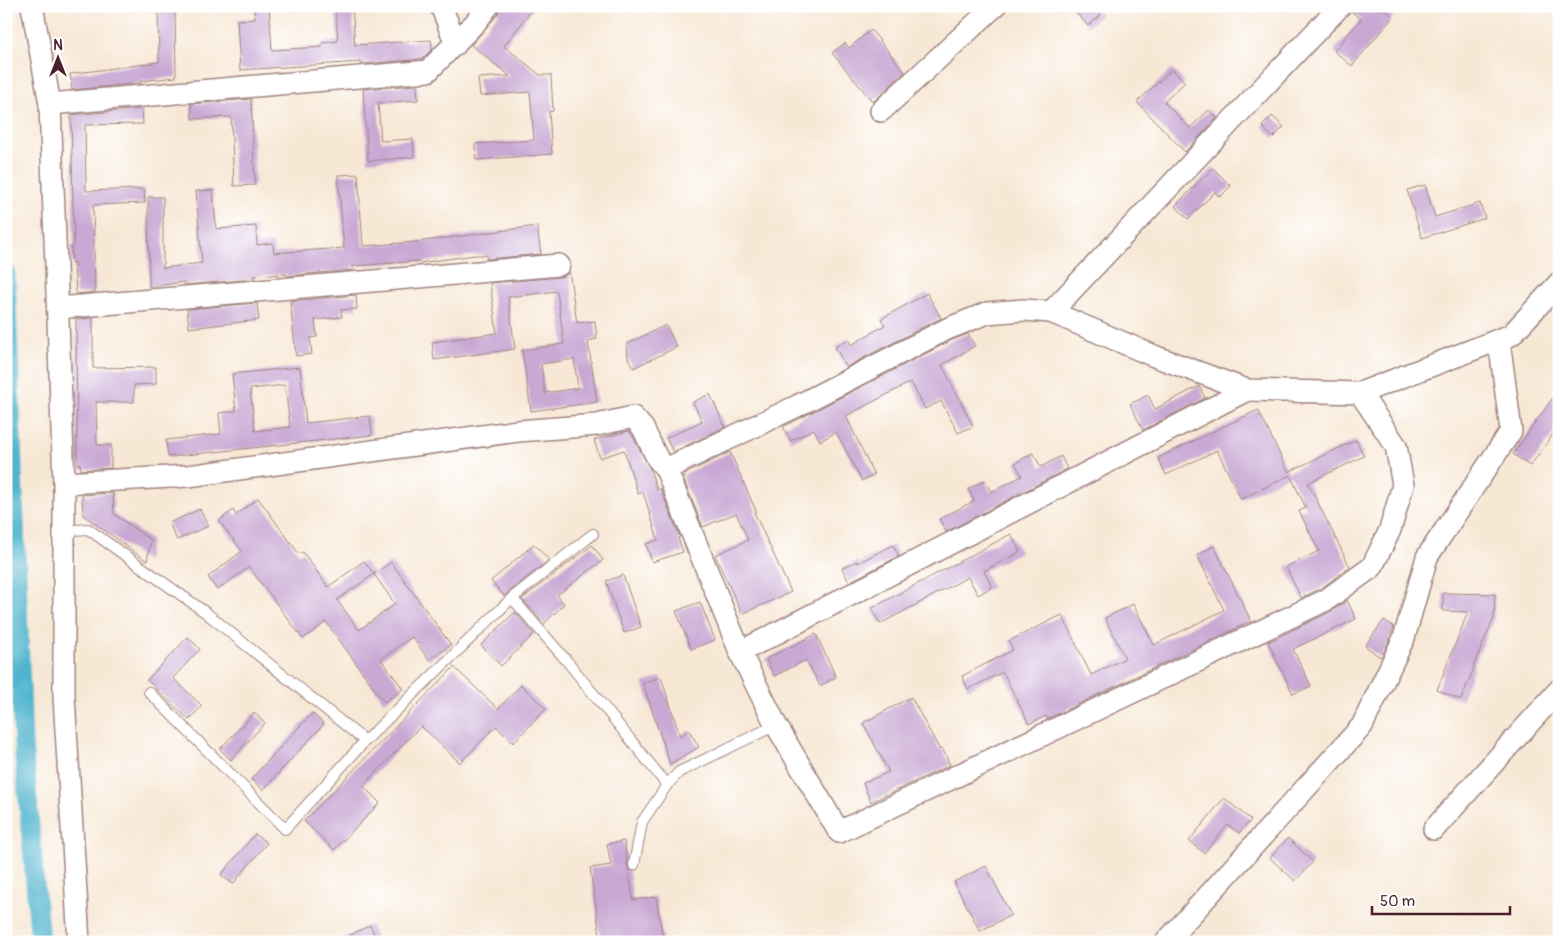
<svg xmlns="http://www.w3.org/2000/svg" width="1565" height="948" font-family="Pangolin,sans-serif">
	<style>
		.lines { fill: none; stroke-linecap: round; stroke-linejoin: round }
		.canal { stroke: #4fb4cd; stroke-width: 19 }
		.building { fill: #c9a9d4; fill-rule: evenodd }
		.service-casing { stroke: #a08480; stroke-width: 12 }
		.minor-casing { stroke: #a08480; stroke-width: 24 }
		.service { stroke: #fff; stroke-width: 10 }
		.minor { stroke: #fff; stroke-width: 21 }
	</style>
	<rect width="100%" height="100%" fill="#fff"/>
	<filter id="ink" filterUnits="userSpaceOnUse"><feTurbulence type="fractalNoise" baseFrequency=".02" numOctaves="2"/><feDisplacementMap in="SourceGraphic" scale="10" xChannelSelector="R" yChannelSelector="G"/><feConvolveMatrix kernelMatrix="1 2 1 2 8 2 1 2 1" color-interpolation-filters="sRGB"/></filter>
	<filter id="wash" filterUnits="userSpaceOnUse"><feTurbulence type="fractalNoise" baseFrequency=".0096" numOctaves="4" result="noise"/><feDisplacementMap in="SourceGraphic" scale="20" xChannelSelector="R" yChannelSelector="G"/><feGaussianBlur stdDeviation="1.12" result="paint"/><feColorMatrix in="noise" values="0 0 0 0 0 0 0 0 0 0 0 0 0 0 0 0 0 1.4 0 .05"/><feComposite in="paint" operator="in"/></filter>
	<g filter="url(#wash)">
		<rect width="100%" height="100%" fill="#f7e8d5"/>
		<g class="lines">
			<path class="canal" d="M6,273L23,743L40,942"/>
		</g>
		<g id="blocks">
			<g class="building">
				<path d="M158,6H175L176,77L141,81V83L72,90L70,74L159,62Z"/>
				<path d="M254,6H269L272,50L322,47V43L338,41L335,6H352L355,45L431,40L432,49L423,58L414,60L361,64V62L240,70L237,20L255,19Z"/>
				<path d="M500,6H535L504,46L540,75H551L553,111L549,112L552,154L476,160L475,144L534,140L530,92L480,96L478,78L510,76L471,45L498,14Z"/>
				<path d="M1070,6H1093L1101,15L1088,26Z"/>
				<path d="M1352,6H1381L1393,17L1352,66L1334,51L1361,19L1351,11Z"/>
				<path d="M871,30L905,72L873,102L832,53L845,43L849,48Z"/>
				<path d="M1172,69L1185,82L1164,102L1190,128L1209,110L1217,118L1185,152L1137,102Z"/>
				<path d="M417,85L418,100L378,103L381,141L413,139L414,157L368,161L363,89Z"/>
				<path d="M251,99L255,185L234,186L231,117L192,119L191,104Z"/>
				<path d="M142,109L143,124L85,125L86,191L144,189L145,203L93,205L95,292L76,294L74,263H72L71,247L74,246L71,115Z"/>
				<path d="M1272,116L1284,127L1273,138L1262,126Z"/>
				<path d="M1213,168L1231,186L1220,197L1215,192L1188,219L1175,206Z"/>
				<path d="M358,174L363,246L416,242L537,226L541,254L487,259L486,255H475L419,263V261L353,266V270L287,276V274L254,276L255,279L184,285V282L149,287L148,197H163V268L202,263L196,191L213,190L216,229L256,226L257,245L273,243L274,253L344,248L338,175Z"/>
				<path d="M1425,185L1435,217L1480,203L1485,218L1422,238L1407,190Z"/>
				<path d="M569,271L577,323L595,321L597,339L588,341L597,402L531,411L522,350L564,344L557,291L508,297L515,349L434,360L432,342L497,333L490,283L560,277L566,275ZM574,359L578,388L545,393L541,364Z"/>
				<path d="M927,293L941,318L846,367L835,347L848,339L851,345L885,325L881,319Z"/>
				<path d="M356,295L357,309L341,310L342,317L315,320L317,337L310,338L312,354L296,356L290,301Z"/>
				<path d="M257,303L259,320L189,328L187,309Z"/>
				<path d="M93,318V368L156,367V384L134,385V402H96L97,445H111V468L81,470L80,464H77L76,319Z"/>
				<path d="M666,325L677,347L633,368L628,358L627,344Z"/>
				<path d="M968,334L975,346L942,365L973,426L958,433L941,401L925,409L911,382L846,416L874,475L862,481L836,432L820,441L814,429L791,441L783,427L952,340Z"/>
				<path d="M300,367L306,423L370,416L372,435L168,457L166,440L221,434L219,413L236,411L232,374ZM285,385L290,427L255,431L250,389Z"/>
				<path d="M1199,386L1205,398L1143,430L1130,404L1148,395L1155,409Z"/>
				<path d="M1559,389V426L1530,466L1513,454Z"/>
				<path d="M710,394L725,427L673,452L666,438L702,421L693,402Z"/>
				<path d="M1258,410L1289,473L1288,472L1356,440L1364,456L1308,483L1350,567L1320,589L1301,598L1286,567L1319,551L1299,511L1306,508L1290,475L1241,499L1217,450L1166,475L1158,458Z"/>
				<path d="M629,431L632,435L650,469L657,490L660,488L680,537L678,538L683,552L652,562L646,544L658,540L643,492L638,494L624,450L600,458L594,440Z"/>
				<path d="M730,452L756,511L754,512L791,592L742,614L715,555L748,540L736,513L703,527L683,478H685L683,475Z"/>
				<path d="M1033,453L1041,467L1061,456L1067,469L946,532L939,519L974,501L968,489L985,480L991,492L1022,476L1015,463Z"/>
				<path d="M113,493L114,514L151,540L147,561L83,515L82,495Z"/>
				<path d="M258,498L299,554L303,552L328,587L364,561L374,574L391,562L451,645L429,660L412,637L381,659L403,689L384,702L326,622L303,639L249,567L217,590L208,577L242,551L219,521L233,510L236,515ZM374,574L395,604L359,630L337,600Z"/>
				<path d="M200,509L208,526L177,540L169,523Z"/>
				<path d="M1011,534L1020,552L984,571L992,587L978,595L968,577L880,624L872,608Z"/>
				<path d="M534,544L549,560L504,596L491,581Z"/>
				<path d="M592,545L603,560L557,595L564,604L544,624L522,599Z"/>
				<path d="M893,545L899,556L849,582L842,568L857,561L858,563Z"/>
				<path d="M1214,546L1251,621L1047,719L1046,716L1029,724L1003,672L968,689L962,676L1013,650L1009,641L1062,615L1091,675L1125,658L1105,618L1133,604L1154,645L1224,610L1197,555Z"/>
				<path d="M623,575L641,627L624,633L606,581Z"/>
				<path d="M1443,593L1495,594L1494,618L1473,667L1474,668L1461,700L1437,690L1468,612L1443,611Z"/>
				<path d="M1347,600L1356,619L1293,649L1311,686L1293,694L1268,642L1332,611Z"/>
				<path d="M700,602L715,640L691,649L676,611Z"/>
				<path d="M515,612L534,634L501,666L481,645Z"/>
				<path d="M1384,620L1394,627L1385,650L1380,657L1365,646Z"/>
				<path d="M816,634L836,677L820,686L806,660L774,676L766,659Z"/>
				<path d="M188,637L200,649L173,678L202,706L189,720L147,680Z"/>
				<path d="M454,667L498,709L521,685L546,709L513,743L496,726L460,763L421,726L363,786L380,803L334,850L304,821Z"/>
				<path d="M661,677L680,736L689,730L699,747L670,764L643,683Z"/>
				<path d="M911,697L940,750L942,748L950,765L871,802L863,783L889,772L863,723Z"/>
				<path d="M254,713L265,723L231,760L220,749Z"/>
				<path d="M312,713L324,724L263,790L251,779Z"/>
				<path d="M1224,798L1251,820L1239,833L1228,825L1204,853L1189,841Z"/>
				<path d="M255,834L267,843L233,884L221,875Z"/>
				<path d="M1288,838L1313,862L1295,881L1270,858Z"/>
				<path d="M624,841L633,900L656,897L663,939L644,942H601L590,868L611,865L607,844Z"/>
				<path d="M986,866L1011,915L980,931L954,882Z"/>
				<path d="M370,925L378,942H337Z"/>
			</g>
		</g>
	</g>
	<g filter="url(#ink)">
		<use href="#blocks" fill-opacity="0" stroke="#a08480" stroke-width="1"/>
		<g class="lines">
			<g class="service-casing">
				<g id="service">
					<path d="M67,539L74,530L88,529L205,612L365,741L512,598L567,661L667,785"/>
					<path d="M512,598L593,534"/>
					<path d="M149,692L285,829L365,741"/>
					<path d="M634,865L642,822L667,785L679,772L776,725"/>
				</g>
			</g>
			<g class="minor-casing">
				<g id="minor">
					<path d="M32,6L50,104L64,483V697L79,942"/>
					<path d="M441,6L456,44"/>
					<path d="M50,104L428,71L475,23L488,6"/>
					<path d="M881,111L995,6"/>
					<path d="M58,308L559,265"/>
					<path d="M1051,312L1340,6"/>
					<path d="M1360,393L1511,335L1559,283"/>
					<path d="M64,483L188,476L518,431L597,425L633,417L643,428L657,458L666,469L797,406L947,329L987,313L1023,310L1051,312L1154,356L1247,390L1360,393L1396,446L1403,485L1390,530L1372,567L1326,600L839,832L776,725L740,652L666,469"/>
					<path d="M740,652L1247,390"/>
					<path d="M1434,829L1559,690"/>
					<path d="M1166,942L1362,726L1404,638L1427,557L1511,431L1499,340"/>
				</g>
			</g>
			<use href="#service" class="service"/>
			<use href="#minor" class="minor"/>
		</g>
	</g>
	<rect width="1565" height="948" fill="none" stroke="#fff" stroke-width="25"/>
	<g transform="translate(58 58)" stroke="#ffffff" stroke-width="4" paint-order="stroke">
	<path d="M0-4L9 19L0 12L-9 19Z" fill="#4a1f2b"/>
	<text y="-8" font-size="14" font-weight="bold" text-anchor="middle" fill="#4a1f2b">N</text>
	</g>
	<path d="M1372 906v8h138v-8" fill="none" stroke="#4a1f2b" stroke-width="2.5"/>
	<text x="1380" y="906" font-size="15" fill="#4a1f2b" stroke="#ffffff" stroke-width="4" paint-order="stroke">50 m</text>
</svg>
